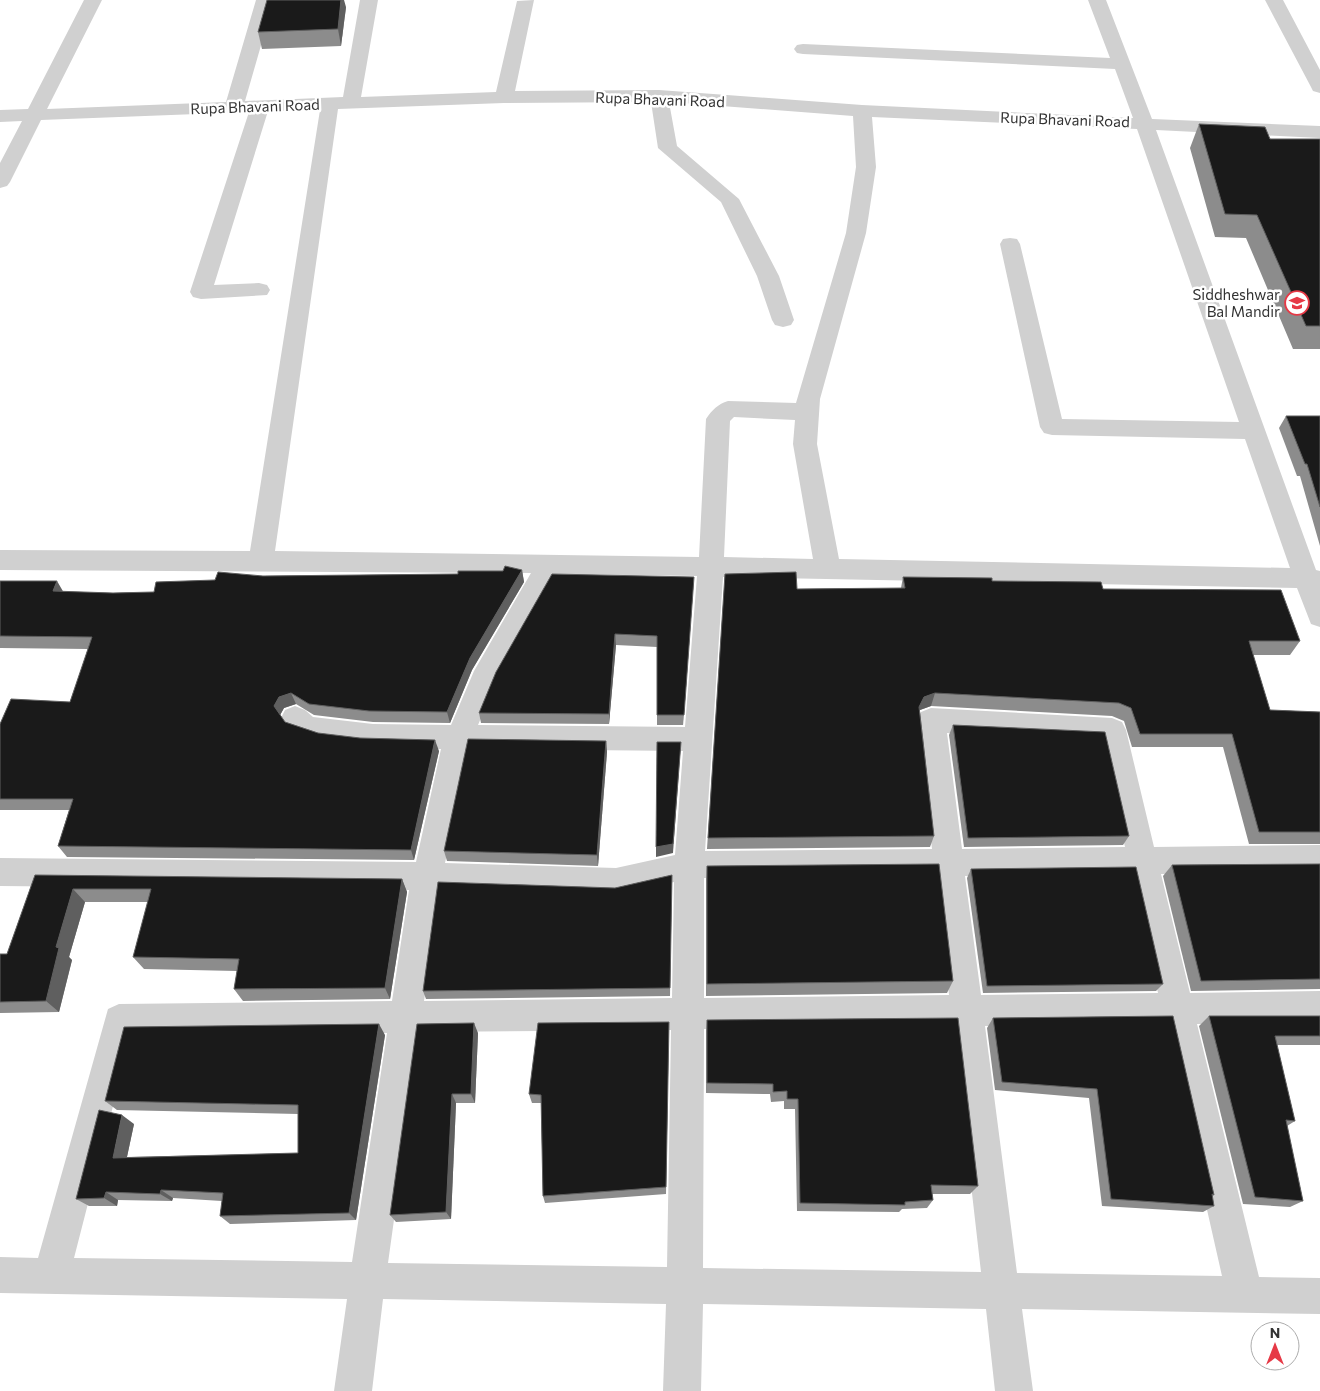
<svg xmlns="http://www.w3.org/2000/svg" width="1320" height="1391" font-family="Commissioner,sans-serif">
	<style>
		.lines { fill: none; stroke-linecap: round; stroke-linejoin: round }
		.minor { fill: #d0d0d0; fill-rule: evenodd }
		.wall { fill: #8c8c8c }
		.shaded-wall { fill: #5f5f5f }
		.building { fill: #1a1a1a; stroke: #5f5f5f }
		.labels { text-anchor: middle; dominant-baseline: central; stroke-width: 5; stroke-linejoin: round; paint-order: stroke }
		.far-street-label { font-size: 15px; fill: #333; stroke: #fff }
		.far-poi-label { font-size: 15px; fill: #333; stroke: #fff; text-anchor: end }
	</style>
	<rect width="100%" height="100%" fill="#fff"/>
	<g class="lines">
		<g class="minor">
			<path d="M84,0H102L47,109L226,102L256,0H274L245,101L343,97L360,0H378L361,97L496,92L517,1L534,0L515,91L659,90L862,105L1133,118L1115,69L803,54L797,53L794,49L797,45L803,44L1110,58L1088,0H1106L1152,119L1320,126V138L1156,130L1316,570L1320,571V627L1311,624L1297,588L723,577L705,851L932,849L917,720L921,712L931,708L1112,718L1122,722L1126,730L1154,847L1320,845V873L1161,874L1190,993L1320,991V1023L1197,1024L1259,1277L1320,1278V1314L1022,1309L1033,1391H995L986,1309L703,1304L701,1391H663L666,1304L383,1299L372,1391H334L347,1299L0,1293V1257L38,1258L108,1009L119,1004L392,1001L409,890L0,886V858L416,862L441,749C405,748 322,751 293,733C287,730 284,724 281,718L285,710L295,706L305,710L313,717L373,724L451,725L474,671L531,573L0,570V550L250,551L320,110L268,111L214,285L259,283L267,285L270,290L267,295L201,299L193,297L190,292L249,112L41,120L10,182L7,186L0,188V163L22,121L0,122V110L28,109ZM651,102L658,148L721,202L757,276L772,320L775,325L783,327L791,325L794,320L779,276L739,199L677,146L669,102L853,116L856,167L846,233L796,403L728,401C718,404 712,410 706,419L699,557L275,551L338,109L504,103ZM872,117L1137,129L1239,422L1062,419L1020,244L1017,239L1010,238L1003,239L1000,244L1040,427L1044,433L1052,435L1245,439L1290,568L839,559L817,444L820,399L866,233L876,167ZM734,417L795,420L793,444L813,559L724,557L730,421ZM557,574L697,576L685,727L478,725L496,682ZM947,733L1101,741L1125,847L962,849ZM469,749L683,751L675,855L616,868L445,863ZM1131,874L1158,993L981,995L965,876ZM935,876L949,995L704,998V878ZM674,882L672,998L424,1001L440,890L616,896ZM1165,1024L1222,1276L1017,1273L985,1026ZM953,1027L981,1272L703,1268L704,1029ZM671,1030L667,1267L388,1263L420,1032ZM387,1033L352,1262L74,1258L131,1036Z"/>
			<path d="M1265,0H1283L1320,70V93L1313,91L1311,87Z"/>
		</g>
	</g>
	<g class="wall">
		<path d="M346,7L341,46L262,49L258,32Z"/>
		<path d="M1199,124L1270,139H1320V349H1293L1246,238L1215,237L1190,148Z"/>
		<path d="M1286,416H1320V546L1300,476H1297L1279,428Z"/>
		<path d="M522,570L524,582L472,670L450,723L373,722L314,715L296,704L284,708L280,715L285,722L318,733L439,751L414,860L67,857L58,846L69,810H0V724L70,702L88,649L0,648V581L63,592L113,593L154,592L215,580L263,576L458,574Z"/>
		<path d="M725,574L797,589L901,588L903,577L992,581L1103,589L1300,641L1290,655H1253L1270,710L1320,712V844H1249L1223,747H1132L1124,721L1112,716L931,706L920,710V711L934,836L930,847L707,849Z"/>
		<path d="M693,588L683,725H657V647L616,645L609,724L481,723L479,713Z"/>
		<path d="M953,725L1129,836L1123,845L964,847L949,735Z"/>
		<path d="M606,741L607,752L598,866L447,861L444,851Z"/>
		<path d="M1320,864V989L1191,991L1163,876L1172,865Z"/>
		<path d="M707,866L953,981L947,993L706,996V880Z"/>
		<path d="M971,869L1163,984L1156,991L983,993L967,878Z"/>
		<path d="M35,875L402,879L407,892L390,999L243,1001L234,989L237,971L144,969L133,957L148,902H85L69,957L72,960L59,1012L0,1013V954H7Z"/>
		<path d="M672,875L670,996L426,999L423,991L615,888Z"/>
		<path d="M1173,1016L1214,1195L1212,1196L1214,1206L1203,1212L1102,1206L1089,1098L995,1090L987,1028L993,1018Z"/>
		<path d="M1209,1016H1320V1045H1277L1295,1121L1287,1126L1303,1201L1290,1207L1243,1204L1199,1026Z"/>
		<path d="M707,1020L978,1186L970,1194H932L933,1200L927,1208L902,1209L899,1212L797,1211L795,1109H784V1101L771,1102L770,1094L706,1093V1031Z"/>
		<path d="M669,1022L666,1194L545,1203L543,1196L541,1103H532L529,1094Z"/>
		<path d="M478,1033L475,1103H456L451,1219L396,1222L390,1215Z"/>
		<path d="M385,1035L356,1220L230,1224L220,1216L222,1201L173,1198L172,1201L118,1200L117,1206H89L76,1199L134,1124L127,1157L298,1153V1114L117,1110L105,1101Z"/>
	</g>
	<g class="shaded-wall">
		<path d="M341,0H344L346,7L341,46L338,29Z"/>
		<path d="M522,570L524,582L472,670L450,723L447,712L470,658Z"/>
		<path d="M694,577L693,588L683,725L684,715Z"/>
		<path d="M57,581L64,593L53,591Z"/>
		<path d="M615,634L616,645L609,724V714Z"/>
		<path d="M291,693L296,704L284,708L279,717L274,706L279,697Z"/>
		<path d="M935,693L931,706L920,710L915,720L919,707L924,697Z"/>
		<path d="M435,740L439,751L414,860L411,850Z"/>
		<path d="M606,741L607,752L598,866L597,855Z"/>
		<path d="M681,742L673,853L656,857V847Z"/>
		<path d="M402,879L407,892L390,999L385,988Z"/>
		<path d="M73,889L85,902L69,957L72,960L59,1012L46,1001L56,947Z"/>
		<path d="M474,1023L478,1033L475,1103L471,1094Z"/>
		<path d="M379,1024L385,1035L356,1220L349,1213Z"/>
		<path d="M452,1094L456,1103L451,1219L446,1212Z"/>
		<path d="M122,1115L134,1124L125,1166L113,1158Z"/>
		<path d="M161,1190L173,1198L172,1201L160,1194Z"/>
		<path d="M106,1192L118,1200L117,1206L104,1198Z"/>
	</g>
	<g class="building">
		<path d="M267,0H341L338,29L258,32Z"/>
		<path d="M1199,124L1265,127L1270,139H1320V326H1306L1257,215L1225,214Z"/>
		<path d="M1286,416H1320V507L1307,464H1305Z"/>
		<path d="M505,566L522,570L470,658L447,712L369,711L309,704L291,693L279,697L274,706L285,722L318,733L360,738L435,740L411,850L58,846L73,799H0V724L11,699L70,702L92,637L0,636V581H57L53,591L113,593L154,592L156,582L215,580L218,572L263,576L458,574V571H503Z"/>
		<path d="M796,572L797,589L905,588L903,577L992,578V581L1101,582L1103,589L1281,590L1300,641H1249L1270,710L1320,712V832H1259L1232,734H1140L1131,708L1119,703L935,693L924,697L919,707L934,836L708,838L725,574Z"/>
		<path d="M552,574L694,577L684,715H657V636L615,634L609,714L479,713L496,672Z"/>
		<path d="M953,725L1105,732L1129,836L968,838Z"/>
		<path d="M468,739L606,741L597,855L444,851Z"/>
		<path d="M657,742H681L673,844L656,847Z"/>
		<path d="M939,864L953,981L707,984V866Z"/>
		<path d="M1320,864V979L1201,981L1172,865Z"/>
		<path d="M1136,867L1163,984L987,986L971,869Z"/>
		<path d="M35,875L402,879L385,988L234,989L239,959L133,957L151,889H73L56,947L59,948L46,1001L0,1002V954H7Z"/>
		<path d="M672,875L670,988L423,991L438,882L615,888Z"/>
		<path d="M1173,1016L1214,1195L1212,1194L1214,1206L1111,1199L1097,1089L1002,1082L993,1018Z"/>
		<path d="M1209,1016H1320V1036H1275L1295,1121L1286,1120L1303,1201L1255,1197Z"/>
		<path d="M958,1018L978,1186L931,1185L933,1200L905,1202V1205L800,1203L798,1099H787V1091L773,1092V1084L707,1083V1020Z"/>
		<path d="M669,1022L666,1187L543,1196L541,1095L529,1094L538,1023Z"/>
		<path d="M474,1023L471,1094H452L446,1212L390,1215L417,1024Z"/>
		<path d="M379,1024L349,1213L220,1216L223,1193L161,1190L160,1194L106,1192L104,1198L76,1199L99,1110L122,1115L113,1158L298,1153V1105L105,1101L124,1027Z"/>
	</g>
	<defs>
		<g id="school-ring" transform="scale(1.25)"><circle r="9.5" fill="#fff" stroke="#e63946" stroke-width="1.5"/><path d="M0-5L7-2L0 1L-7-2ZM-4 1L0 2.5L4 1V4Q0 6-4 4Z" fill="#e63946"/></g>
	</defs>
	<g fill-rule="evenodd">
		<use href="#school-ring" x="1297" y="303"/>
	</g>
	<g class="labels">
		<g class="far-street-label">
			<text transform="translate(660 99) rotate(2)">Rupa Bhavani Road</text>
			<text transform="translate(255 106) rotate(-2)">Rupa Bhavani Road</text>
			<text transform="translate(1065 119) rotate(2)">Rupa Bhavani Road</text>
		</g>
		<g class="far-poi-label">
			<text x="1280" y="294">Siddheshwar<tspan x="1280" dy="17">Bal Mandir</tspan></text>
		</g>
	</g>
	<g transform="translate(1275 1346)"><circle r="24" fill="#ffffff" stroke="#adadad"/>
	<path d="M0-4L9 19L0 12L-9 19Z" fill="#e63946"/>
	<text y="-8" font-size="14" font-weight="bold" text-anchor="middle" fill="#333333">N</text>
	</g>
</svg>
